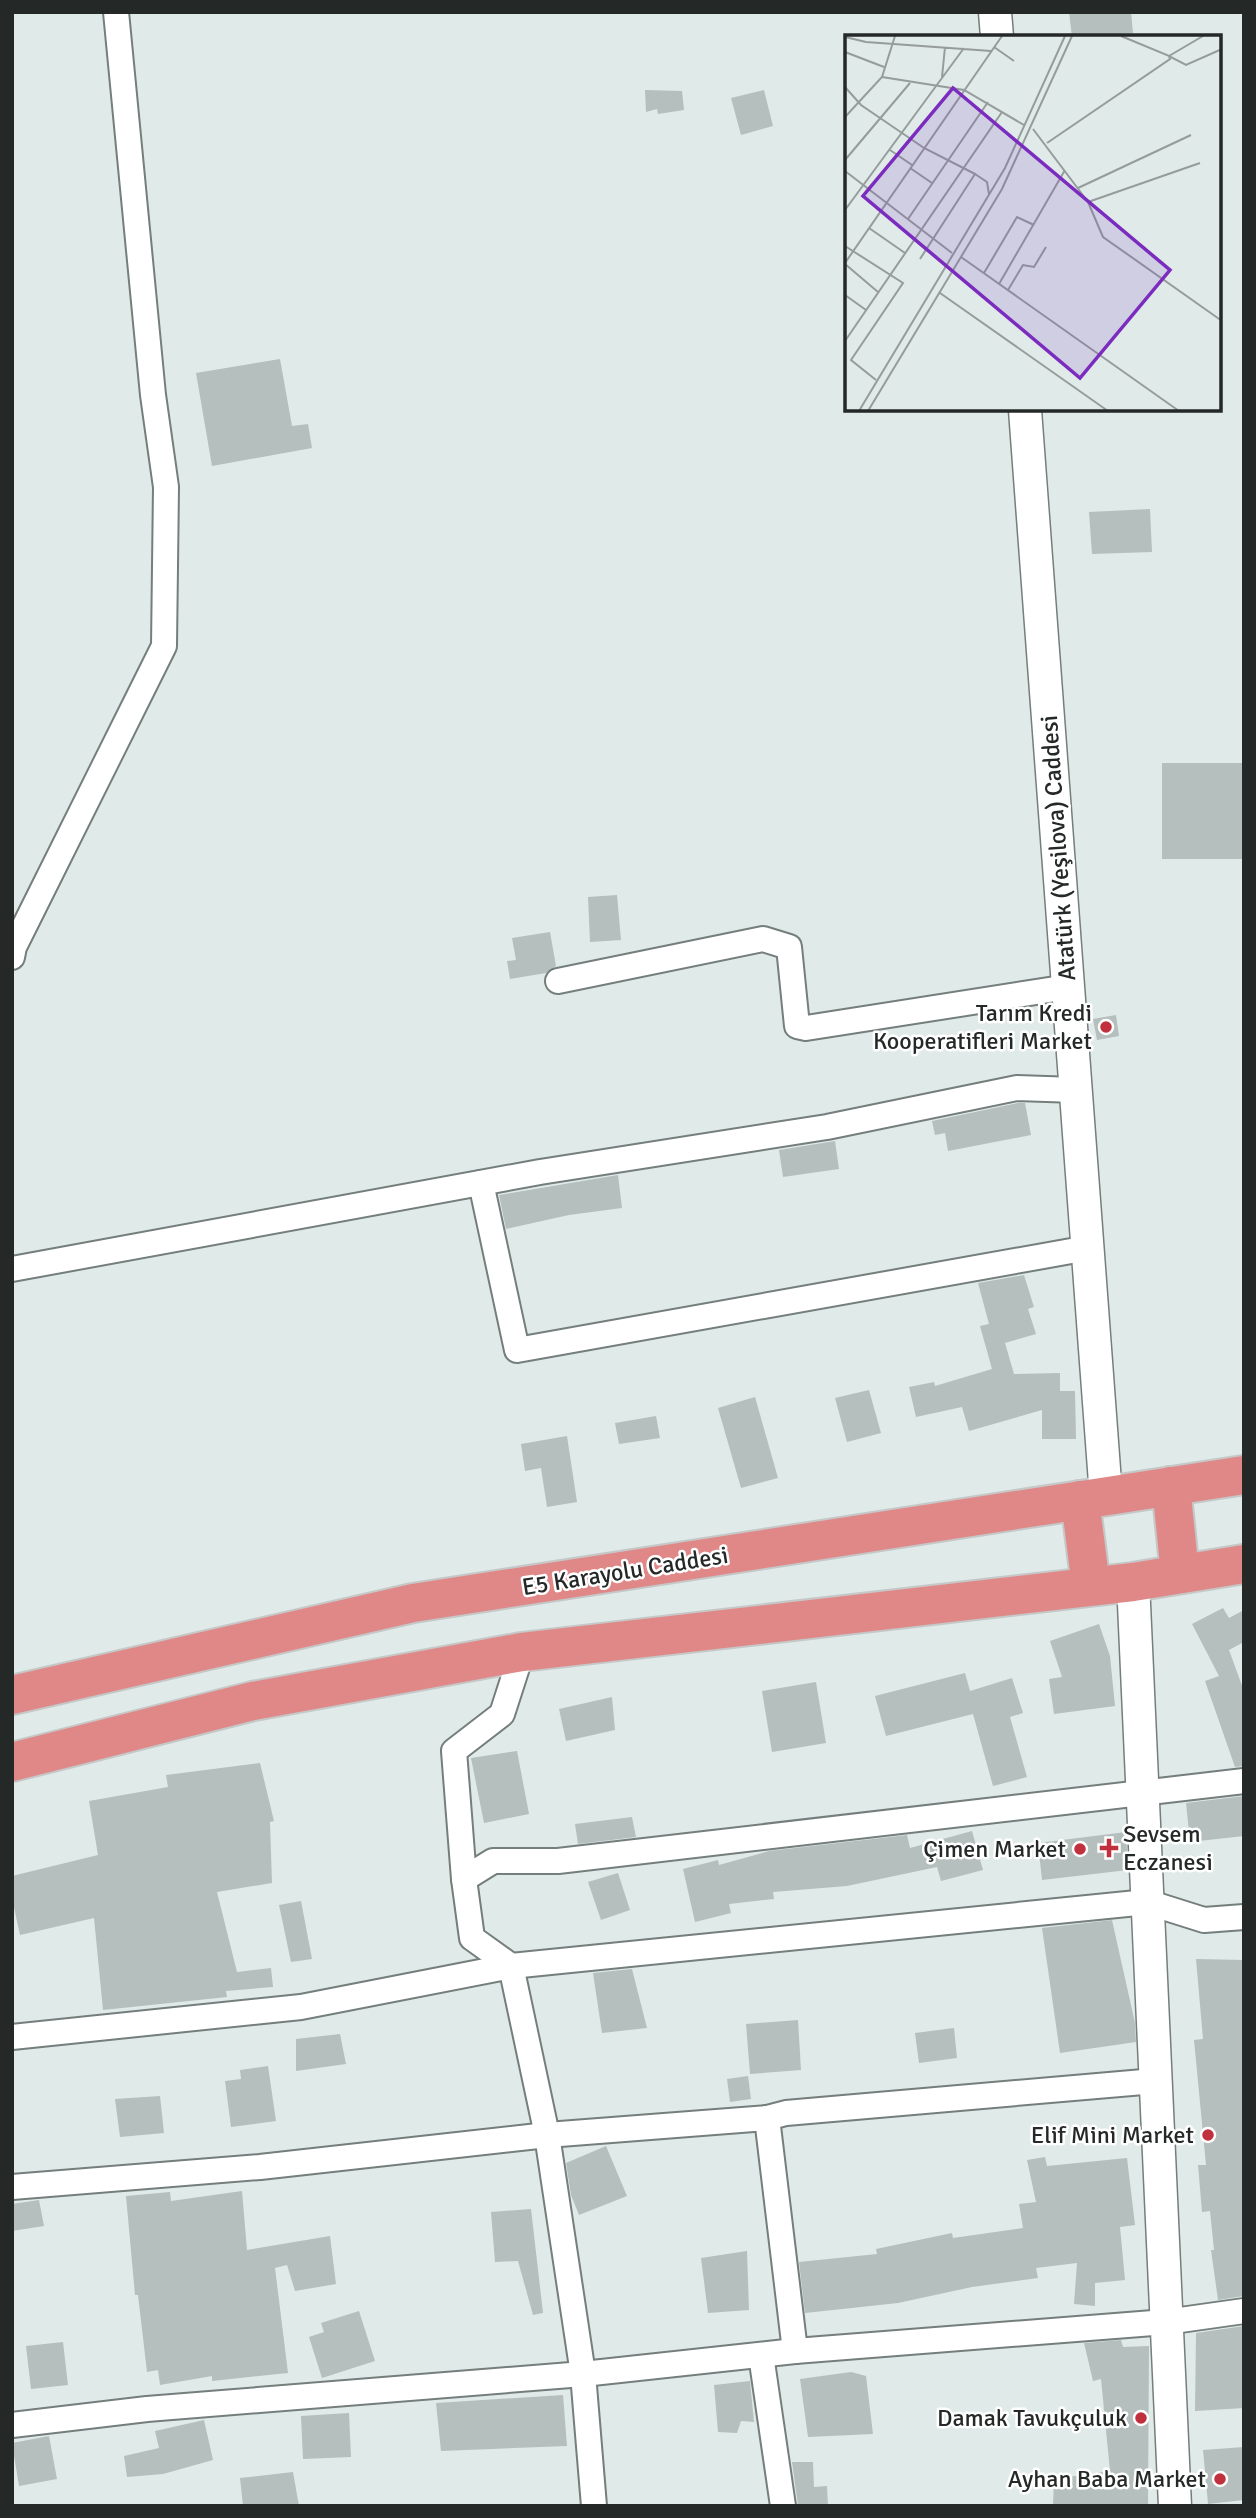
<svg xmlns="http://www.w3.org/2000/svg" width="1256" height="2518" font-family="Signika,sans-serif">
	<style>
		.building { fill: #b5bfbd }
		.lines { fill: none; stroke-linecap: round; stroke-linejoin: round }
		.minor-casing { stroke: #747e7c; stroke-width: 28 }
		.tertiary-casing { stroke: #747e7c; stroke-width: 35 }
		.trunk-casing { stroke: #c6c7c7; stroke-width: 42 }
		.minor { stroke: #fff; stroke-width: 24 }
		.tertiary { stroke: #fff; stroke-width: 32 }
		.trunk { stroke: #e08888; stroke-width: 38 }
		.poi-dot { fill: #c0303d; stroke: #fff; stroke-width: 2.5 }
		.labels { text-anchor: middle; dominant-baseline: central; stroke-width: 5; stroke-linejoin: round; paint-order: stroke }
		.street-label { font-size: 24px; fill: #242827; stroke: #fff }
		.poi-label { font-size: 24px; fill: #242827; stroke: #fff; text-anchor: end }
		.inset-road { fill: none; stroke: #959c9b; stroke-width: 2 }
		.view { fill: #7b2cbf; fill-opacity: 0.15; stroke: #7b2cbf; stroke-width: 3.5 }
		.inset-edge { fill: none; stroke: #242827; stroke-width: 3.5 }
	</style>
	<rect width="100%" height="100%" fill="#e0eae9"/>
	<g class="building">
		<path d="M1069,12H1131L1133,33L1072,37Z"/>
		<path d="M645,90L682,91L684,110L658,114L657,109L646,112Z"/>
		<path d="M764,90L773,126L741,135L731,98Z"/>
		<path d="M280,359L292,426L308,424L312,448L212,466L196,373Z"/>
		<path d="M1150,509L1152,552L1092,554L1089,512Z"/>
		<rect x="1162" y="763" width="82" height="96"/>
		<path d="M617,895L621,940L590,942L588,897Z"/>
		<path d="M550,932L556,966L546,973L510,979L507,961L516,960L512,938Z"/>
		<path d="M1116,1015L1119,1036L1097,1040L1093,1019Z"/>
		<path d="M1018,1103H1025L1031,1135L948,1151L945,1133L935,1135L932,1121Z"/>
		<path d="M835,1141L839,1169L783,1177L779,1150Z"/>
		<path d="M618,1175L622,1208L569,1215L506,1229L499,1195Z"/>
		<path d="M1024,1275L1034,1307L1028,1309L1036,1334L1005,1343L1014,1374L1060,1373V1391H1075L1076,1439H1042V1410L969,1431L962,1407L916,1417L909,1387L934,1382L935,1386L992,1369L980,1326L989,1324L978,1283Z"/>
		<path d="M869,1390L881,1433L847,1442L835,1398Z"/>
		<path d="M755,1397L778,1478L741,1488L718,1408Z"/>
		<path d="M656,1416L660,1438L619,1444L615,1423Z"/>
		<path d="M567,1436L577,1502L547,1507L541,1468L525,1471L521,1444Z"/>
		<path d="M1223,1608L1229,1618L1244,1610V1642L1229,1650L1244,1691V1766L1235,1767L1205,1681L1219,1676L1192,1624Z"/>
		<path d="M1099,1624L1110,1656L1115,1706L1054,1714L1049,1679L1062,1677L1050,1641Z"/>
		<path d="M965,1673L970,1691L1012,1678L1023,1713L1010,1717L1027,1777L993,1786L973,1714L886,1736L875,1696Z"/>
		<path d="M816,1682L826,1743L772,1752L762,1691Z"/>
		<path d="M612,1697L615,1730L566,1741L559,1709Z"/>
		<path d="M517,1751L529,1814L484,1823L471,1758Z"/>
		<path d="M260,1763L274,1821L270,1822L272,1883L217,1892L237,1972L271,1968L273,1987L226,1991L227,1997L103,2010L94,1918L20,1935L12,1898V1876L98,1855L89,1801L168,1787L166,1775Z"/>
		<path d="M1244,1796V1836L1190,1842L1186,1803Z"/>
		<path d="M632,1817L636,1837L578,1844L575,1824Z"/>
		<path d="M972,1831L983,1870L941,1881L937,1867L847,1886L773,1892L774,1899L729,1904L731,1913L695,1922L683,1869L718,1860L719,1865L769,1851L907,1835L910,1848Z"/>
		<path d="M1126,1832L1128,1870L1042,1880L1038,1843Z"/>
		<path d="M618,1873L630,1910L601,1920L588,1882Z"/>
		<path d="M301,1901L312,1959L291,1962L279,1905Z"/>
		<path d="M1112,1920L1135,2023L1136,2042L1060,2053L1042,1928Z"/>
		<path d="M1196,1959L1244,1960V2296L1218,2300L1211,2250H1214L1210,2211L1202,2212L1198,2165H1206L1194,2040L1203,2039Z"/>
		<path d="M632,1969L647,2028L602,2033L593,1973Z"/>
		<path d="M798,2020L801,2070L750,2074L746,2024Z"/>
		<path d="M954,2028L957,2058L919,2063L915,2033Z"/>
		<path d="M340,2034L346,2064L296,2071V2039Z"/>
		<path d="M268,2066L276,2121L231,2127L225,2081L241,2079L240,2070Z"/>
		<path d="M748,2076L751,2099L730,2102L727,2079Z"/>
		<path d="M160,2096L164,2133L120,2137L115,2099Z"/>
		<path d="M606,2146L627,2196L579,2215L571,2195L566,2163Z"/>
		<path d="M1045,2157L1047,2166L1127,2158L1135,2225L1120,2227L1125,2280L1095,2283V2306L1074,2304L1077,2263L1036,2268L1038,2278L972,2287L898,2303L805,2313L799,2262L877,2254L876,2249L952,2233L953,2238L1023,2228L1019,2204L1036,2202L1027,2160Z"/>
		<path d="M242,2191L247,2250L330,2236L336,2284L295,2291L287,2265L275,2268L288,2373L212,2381V2376L160,2385L158,2370L147,2372L138,2295H135L126,2196L170,2192L171,2201Z"/>
		<path d="M39,2200L44,2226L12,2231V2204Z"/>
		<path d="M531,2209L543,2313L533,2315L518,2261L495,2262L491,2212Z"/>
		<path d="M747,2251L749,2310L708,2313L701,2258Z"/>
		<path d="M359,2311L375,2361L322,2378L309,2337L324,2332L321,2323Z"/>
		<path d="M1244,2326V2408L1195,2411L1196,2333Z"/>
		<path d="M1121,2340L1123,2347L1149,2346L1148,2506H1053L1054,2479L1110,2471L1101,2379L1093,2381L1084,2343Z"/>
		<path d="M63,2342L68,2385L31,2389L26,2346Z"/>
		<path d="M851,2372L866,2376L873,2434L808,2437L800,2379Z"/>
		<path d="M750,2381L754,2422L741,2421L737,2433L718,2432L714,2385Z"/>
		<path d="M563,2395L567,2446L441,2451L436,2403Z"/>
		<path d="M349,2413L351,2457L303,2459L301,2416Z"/>
		<path d="M204,2420L213,2460L163,2474L127,2477L124,2456L159,2448L155,2431Z"/>
		<path d="M49,2436L57,2479L19,2486L12,2443Z"/>
		<path d="M1244,2447V2500L1208,2504L1203,2450Z"/>
		<path d="M792,2462H813L814,2487L827,2486L828,2506H798Z"/>
		<path d="M293,2472L299,2506H243L240,2478Z"/>
	</g>
	<g class="lines">
		<g class="minor-casing">
			<g id="minor">
				<path d="M12,957L14,947L164,646L166,487L153,395L116,12"/>
				<path d="M558,981L763,939L789,947L797,1026L806,1028L1068,987"/>
				<path d="M481,1183L517,1350L1088,1248"/>
				<path d="M12,1269L540,1172L827,1127L1017,1088L1076,1090"/>
				<path d="M464,1879L454,1751L502,1714L522,1652"/>
				<path d="M12,2037L301,2007L511,1966L1147,1902L1204,1920L1244,1917"/>
				<path d="M767,2118L795,2351"/>
				<path d="M12,2187L260,2167L547,2135L767,2118L786,2113L1155,2081"/>
				<path d="M761,2355L783,2506"/>
				<path d="M12,2425L147,2409L583,2374L795,2351L1166,2322L1244,2311"/>
				<path d="M594,2506L583,2374L547,2135L511,1966L472,1938L464,1879L493,1861H558L1244,1781"/>
			</g>
		</g>
		<g class="tertiary-casing">
			<g id="tertiary">
				<path d="M995,12L997,37"/>
				<path d="M1025,410L1106,1496"/>
				<path d="M1133,1582L1175,2506"/>
			</g>
		</g>
		<g class="trunk-casing">
			<g id="trunk">
				<path d="M1171,1486L1180,1574"/>
				<path d="M1080,1500L1091,1586"/>
				<path d="M12,1695L413,1603L1244,1475"/>
				<path d="M12,1762L253,1701L522,1652L1133,1582L1244,1564"/>
			</g>
		</g>
		<use href="#minor" class="minor"/>
		<use href="#tertiary" class="tertiary"/>
		<use href="#trunk" class="trunk"/>
	</g>
	<g class="poi-dot">
		<circle cx="1106" cy="1027" r="7"/>
		<path d="M1105.5 1837.5h7v7h7v7h-7v7h-7v-7h-7v-7h7z"/>
		<circle cx="1080" cy="1849" r="7"/>
		<circle cx="1208" cy="2135" r="7"/>
		<circle cx="1141" cy="2418" r="7"/>
		<circle cx="1220" cy="2479" r="7"/>
	</g>
	<g class="labels">
		<g class="street-label">
			<text transform="translate(1058 848) rotate(-94)">Atatürk (Yeşilova) Caddesi</text>
			<text transform="translate(625 1571) rotate(-9)">E5 Karayolu Caddesi</text>
		</g>
		<g class="poi-label">
			<text x="1092" y="1013">Tarım Kredi<tspan x="1092" dy="28">Kooperatifleri Market</tspan></text>
			<text x="1123" y="1834" text-anchor="start">Sevsem<tspan x="1123" dy="28">Eczanesi</tspan></text>
			<text x="1066" y="1849">Çimen Market</text>
			<text x="1194" y="2135">Elif Mini Market</text>
			<text x="1127" y="2418">Damak Tavukçuluk</text>
			<text x="1206" y="2479">Ayhan Baba Market</text>
		</g>
	</g>
	<g transform="translate(845 35)">
		<rect width="376" height="376" fill="#e0eae9"/>
		<path class="inset-road" d="M276,1L324,21L358,1M0,2L21,7L146,16M149,12L169,26M0,17L39,32M37,42L119,55L179,90M97,42L100,12M0,52L16,70L79,113L130,139L75,224M0,82L37,42L50,1M188,94L243,167L258,202L377,286M202,108L325,24L324,21L341,30L377,14M45,115L67,130M0,125L65,48M65,133L87,148M0,136L107,218M130,139L142,147L144,159M233,153L346,100M243,167L355,128M0,175L119,13M63,184L143,67M24,193L60,218M0,211L58,248L6,325L31,345M116,222L334,376M0,228L157,1M0,229L33,257M139,238L172,182L189,190M154,249L220,135M163,255L178,230L189,232L201,212M95,258L263,376M0,260L21,275M0,306L157,77M14,376L160,133L220,1M23,376L157,154L227,1"/>
		<path class="view" d="M108,53L325,235L235,343L18,161Z"/>
		<rect width="376" height="376" class="inset-edge"/>
	</g>
	<rect width="1256" height="2518" fill="none" stroke="#242827" stroke-width="28"/>
</svg>
